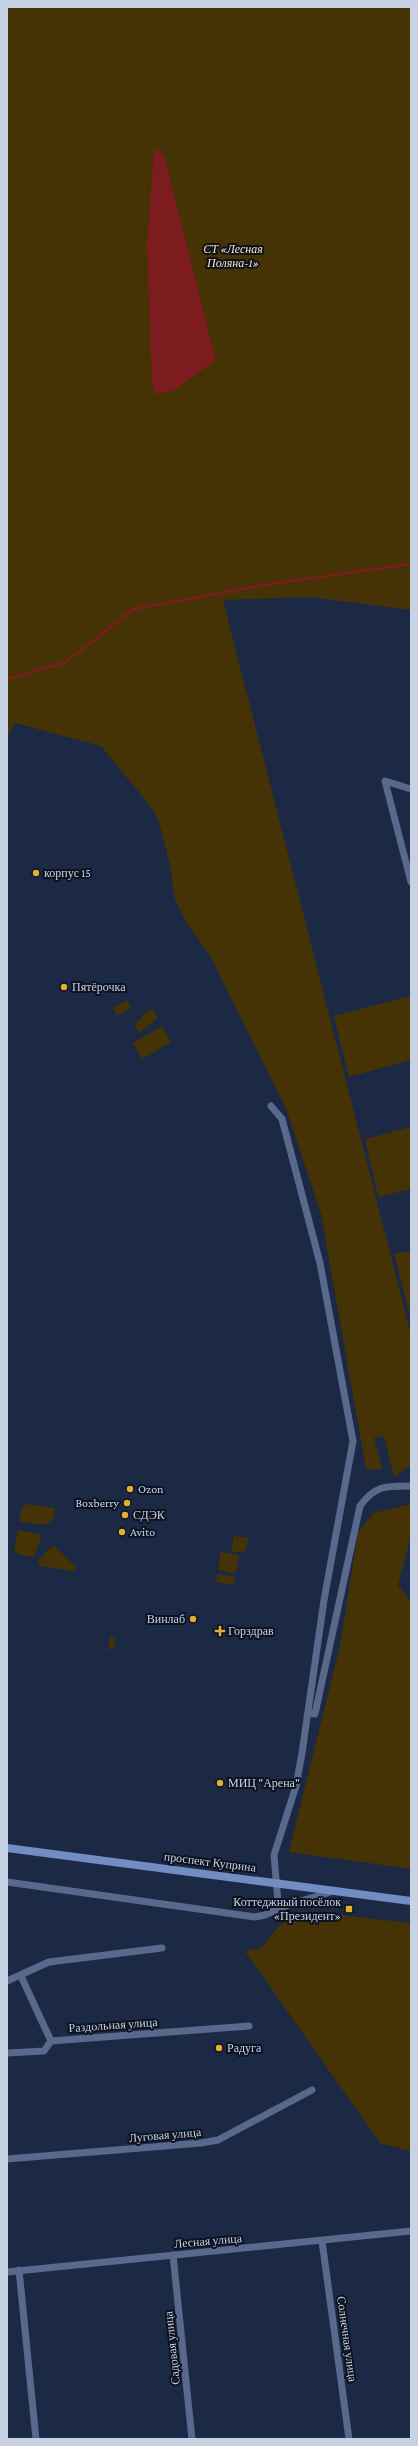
<svg xmlns="http://www.w3.org/2000/svg" width="418" height="2446" font-family="'Crimson Pro',serif">
	<style>
		.green { fill: #463305 }
		.water { fill: #7d1c1f }
		.lines { fill: none; stroke-linecap: round; stroke-linejoin: round }
		.stream { stroke: #7d1c1f; stroke-width: 2.5 }
		.street { stroke: #58698c; stroke-width: 7 }
		.secondary { stroke: #728cc4; stroke-width: 8 }
		.poi-dot { fill: #e2af34; stroke: #0c121f; stroke-width: 1.5 }
		.labels { text-anchor: middle; dominant-baseline: central; stroke-width: 4; stroke-linejoin: round; paint-order: stroke }
		.park-label { font-size: 12px; font-style: italic; fill: #f9e2b4; stroke: #0c121f }
		.poi-label { font-size: 12px; fill: #c8d2e5; stroke: #0c121f; text-anchor: start }
		.street-label { font-size: 12px; fill: #c8d2e5; stroke: #0c121f }
	</style>
	<rect width="100%" height="100%" fill="#1b2945"/>
	<g class="green">
		<path d="M7,7H411V610L309,597L223,600L411,1335V1465L394,1477L384,1436L374,1438L382,1469H366L321,1214L287,1111L211,957L186,922L175,900L170,866L159,821L151,807L101,746L15,723L7,737Z"/>
		<path d="M411,996V1060L349,1077L334,1016Z"/>
		<path d="M127,1000L131,1008L117,1016L113,1008Z"/>
		<path d="M152,1009L158,1018L139,1033L134,1023L142,1019L141,1016Z"/>
		<path d="M162,1026L171,1042L142,1059L133,1043Z"/>
		<path d="M411,1127V1189L378,1197L365,1139Z"/>
		<path d="M411,1251V1320L394,1254Z"/>
		<path d="M25,1504L55,1508L53,1520L45,1525L19,1521L22,1508Z"/>
		<path d="M411,1504V1536L398,1585L411,1602V1869L289,1852L340,1646L358,1533L373,1513Z"/>
		<path d="M18,1530L42,1535L34,1556L30,1557L14,1552Z"/>
		<path d="M234,1536L249,1538L244,1553L231,1551Z"/>
		<path d="M54,1546L76,1567L75,1571L39,1566L38,1561L50,1548Z"/>
		<path d="M221,1552L239,1555L236,1573L218,1570Z"/>
		<path d="M217,1574L235,1577L233,1585L216,1582Z"/>
		<path d="M110,1636L115,1639V1646L108,1651Z"/>
		<path d="M301,1911L411,1923V2151L380,2143L245,1951L262,1947L279,1926Z"/>
	</g>
	<path class="water" d="M154,148L164,155L216,360L173,391L155,394L152,381L147,245Z"/>
	<g class="lines">
		<path class="stream" d="M7,679L64,663L134,609L270,584L411,564"/>
		<g class="street">
			<path d="M411,789L385,781L411,882"/>
			<path d="M271,1106L282,1119L320,1263L353,1441L324,1600L302,1753L296,1786L274,1855L278,1902L273,1911"/>
			<path d="M308,1713L315,1714L360,1506C375,1485 386,1486 411,1486"/>
			<path d="M7,1882L255,1917L265,1915L288,1905L334,1891"/>
			<path d="M21,1976L51,2041L249,2026"/>
			<path d="M7,1981L49,1962L162,1948"/>
			<path d="M7,2053L44,2051L51,2041"/>
			<path d="M7,2159L201,2143L218,2140L312,2090"/>
			<path d="M322,2241L349,2439"/>
			<path d="M173,2255L192,2439"/>
			<path d="M19,2270L36,2439"/>
			<path d="M7,2272L411,2231"/>
		</g>
		<path class="secondary" d="M7,1848L411,1901"/>
	</g>
	<g class="poi-dot">
		<circle cx="36" cy="873" r="4"/>
		<circle cx="64" cy="987" r="4"/>
		<circle cx="130" cy="1489" r="4"/>
		<circle cx="127" cy="1503" r="4"/>
		<circle cx="125" cy="1515" r="4"/>
		<circle cx="122" cy="1532" r="4"/>
		<circle cx="193" cy="1619" r="4"/>
		<path d="M218 1625h4v4h4v4h-4v4h-4v-4h-4v-4h4z"/>
		<circle cx="220" cy="1783" r="4"/>
		<rect x="345" y="1905" width="8" height="8" rx="2"/>
		<circle cx="219" cy="2048" r="4"/>
	</g>
	<g class="labels">
		<g class="park-label">
			<text x="233" y="249">СТ «Лесная<tspan x="233" dy="14">Поляна-1»</tspan></text>
		</g>
		<g class="poi-label">
			<text x="44" y="873">корпус 15</text>
			<text x="72" y="987">Пятёрочка</text>
			<text x="138" y="1489">Ozon</text>
			<text x="119" y="1503" text-anchor="end">Boxberry</text>
			<text x="133" y="1515">СДЭК</text>
			<text x="130" y="1532">Avito</text>
			<text x="185" y="1619" text-anchor="end">Винлаб</text>
			<text x="228" y="1631">Горздрав</text>
			<text x="228" y="1783">МИЦ "Арена"</text>
			<text x="341" y="1902" text-anchor="end">Коттеджный посёлок<tspan x="341" dy="14">«Президент»</tspan></text>
			<text x="227" y="2048">Радуга</text>
		</g>
		<g class="street-label">
			<text transform="translate(210 1862) rotate(7)">проспект Куприна</text>
			<text transform="translate(113 2025) rotate(-4)">Раздольная улица</text>
			<text transform="translate(165 2135) rotate(-5)">Луговая улица</text>
			<text transform="translate(208 2241) rotate(-5)">Лесная улица</text>
			<text transform="translate(347 2339) rotate(82)">Солнечная улица</text>
			<text transform="translate(172 2348) rotate(-96)">Садовая улица</text>
		</g>
	</g>
	<rect width="418" height="2446" fill="none" stroke="#c8d2e5" stroke-width="16"/>
</svg>
